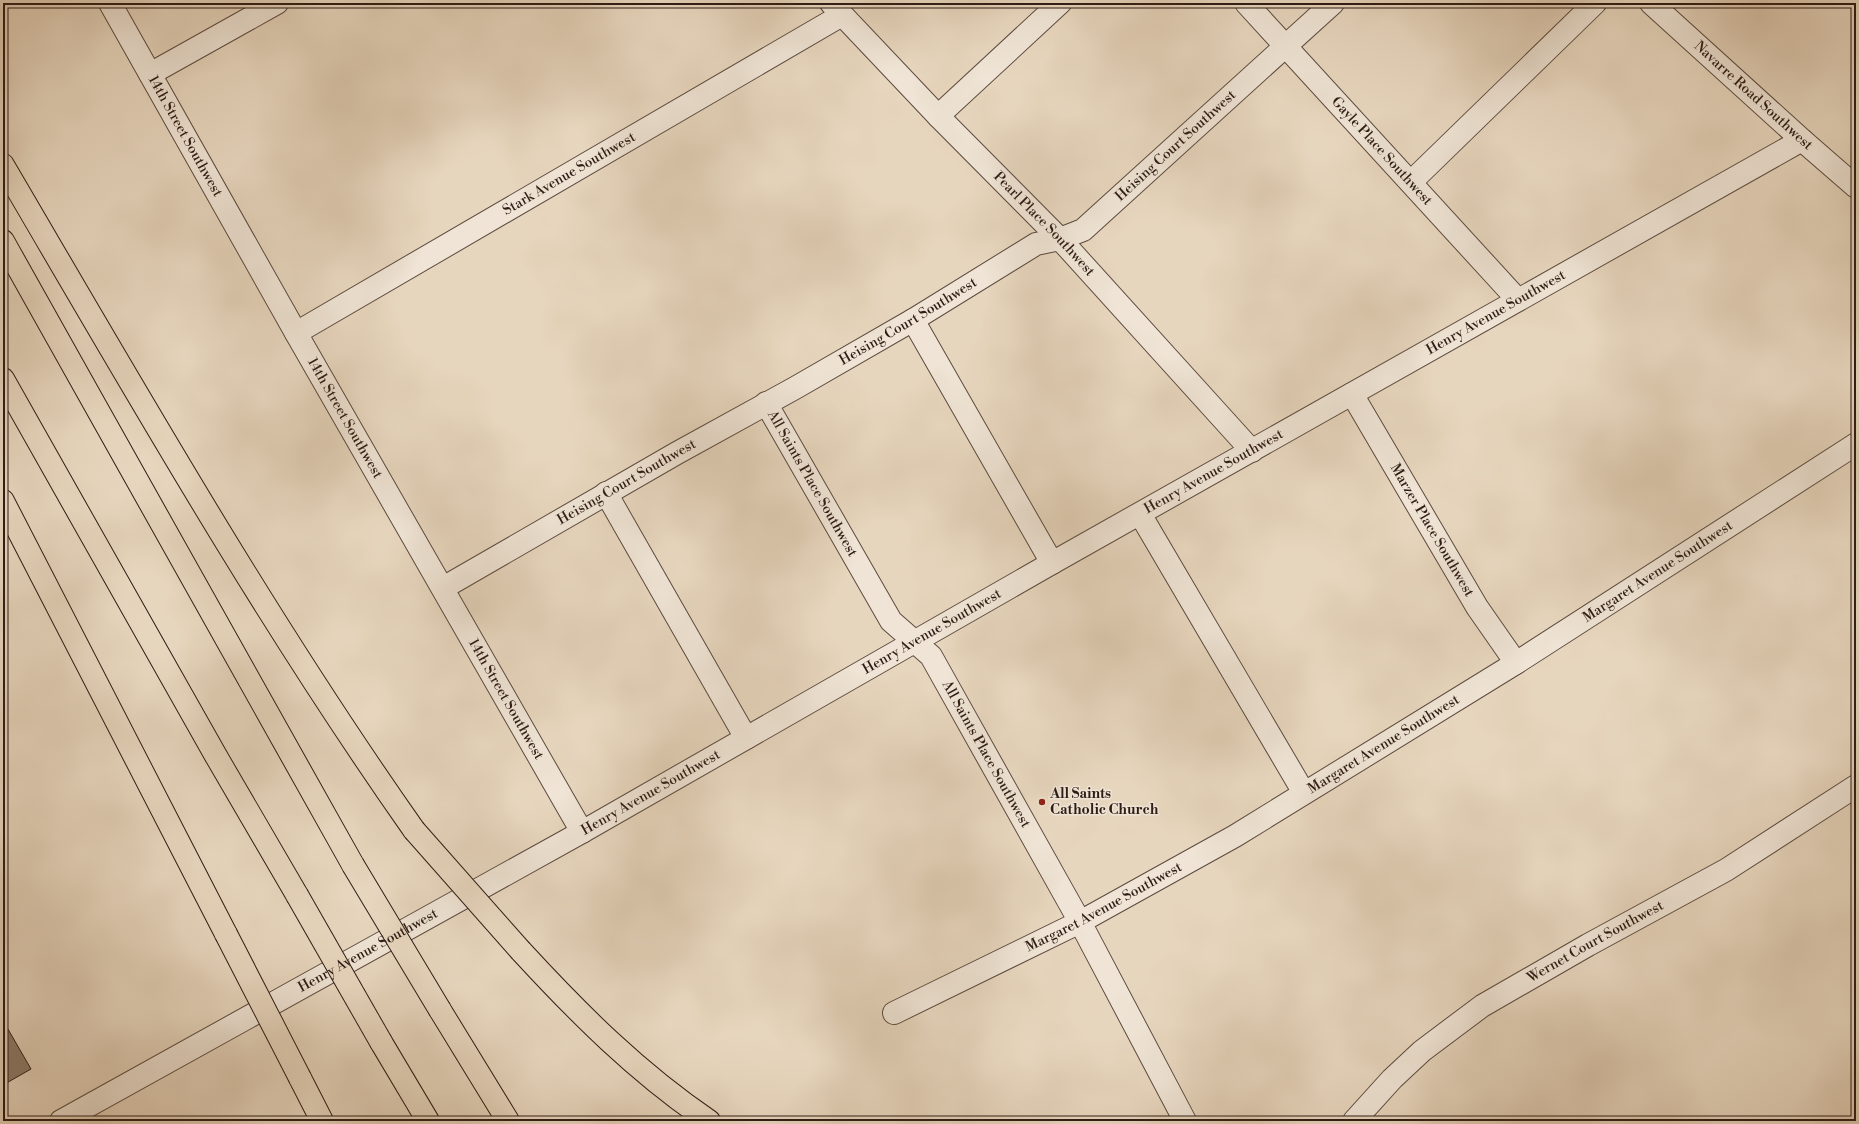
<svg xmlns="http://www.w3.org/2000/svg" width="1859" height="1124" font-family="'Libre Bodoni',serif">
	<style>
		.building { fill: #8e7d6d; stroke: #2e1c15 }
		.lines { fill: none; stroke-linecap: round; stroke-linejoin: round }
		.minor-casing { stroke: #5c4a3f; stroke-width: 24 }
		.highway-casing { stroke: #2e1c15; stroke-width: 24 }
		.minor { stroke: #efe4d5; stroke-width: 22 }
		.highway { stroke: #e7d6be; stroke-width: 22 }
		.highway-bridge-casing { stroke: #2e1c15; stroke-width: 24; stroke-linecap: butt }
		.highway-bridge { stroke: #e7d6be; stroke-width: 22 }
		.poi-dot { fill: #8f2418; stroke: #efe4d5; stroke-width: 1.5 }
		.labels { text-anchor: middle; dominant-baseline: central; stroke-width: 3; stroke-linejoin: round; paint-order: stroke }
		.street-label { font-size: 14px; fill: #2e1c15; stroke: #efe4d5 }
		.poi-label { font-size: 14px; font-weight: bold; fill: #2e1c15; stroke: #efe4d5; text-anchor: start }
	</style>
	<rect width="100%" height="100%" fill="#e7d6be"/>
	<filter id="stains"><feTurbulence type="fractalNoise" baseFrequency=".005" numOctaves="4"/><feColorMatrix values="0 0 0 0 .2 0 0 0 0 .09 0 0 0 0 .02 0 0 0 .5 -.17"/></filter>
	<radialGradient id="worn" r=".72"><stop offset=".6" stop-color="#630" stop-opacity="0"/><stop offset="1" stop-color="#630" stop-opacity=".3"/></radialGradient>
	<path class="building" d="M5,1024L31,1069L3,1085V1025Z"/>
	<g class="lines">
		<g class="minor-casing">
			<g id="minor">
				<path id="s1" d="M110,3L296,333L582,832"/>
				<path id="s2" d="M831,3L938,116L1060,239L1252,451"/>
				<path id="s3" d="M1246,3L1518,300"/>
				<path id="s4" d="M1651,3L1802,140L1856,187"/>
				<path d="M150,74L277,3"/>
				<path d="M938,116L1060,3"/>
				<path d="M1411,182L1595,3"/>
				<path d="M913,320L1052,563"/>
				<path id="s5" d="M296,333L842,15"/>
				<path id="s6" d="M1352,394L1477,607L1516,663"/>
				<path id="s7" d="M766,403L891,621L931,656L1080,922L1185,1121"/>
				<path d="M606,493L746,738"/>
				<path d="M1140,514L1304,793"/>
				<path id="s8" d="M443,588L677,453L795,388L913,320L1036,244L1060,239L1083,230L1333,3"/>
				<path id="s9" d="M894,1013L1080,922L1235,836L1516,663L1856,444"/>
				<path id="s10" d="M61,1121L582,832L1052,563L1802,140"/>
				<path id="s11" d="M1354,1121L1392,1079L1422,1051L1482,1006L1588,945L1726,870L1856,786"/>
			</g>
		</g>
		<g class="highway-casing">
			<g id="highway">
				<path d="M3,165C135,390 264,617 414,830"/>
				<path d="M3,241L353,865"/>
				<path d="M3,379L216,756L297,895"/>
				<path d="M3,501L226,934"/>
				<path d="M521,951C579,1014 638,1073 709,1121"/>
				<path d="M440,1010L508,1121"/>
				<path d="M381,1042L428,1121"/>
				<path d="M300,1078L322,1121"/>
			</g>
		</g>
		<use href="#minor" class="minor"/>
		<use href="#highway" class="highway"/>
		<g class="highway-bridge-casing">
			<g id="highway-bridge">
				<path d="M414,830L521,951"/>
				<path d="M353,865L440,1010"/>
				<path d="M297,895L381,1042"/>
				<path d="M226,934L300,1078"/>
			</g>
		</g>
		<use href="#highway-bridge" class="highway-bridge"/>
	</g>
	<circle class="poi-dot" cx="1042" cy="802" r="4"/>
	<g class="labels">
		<g class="street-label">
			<text stroke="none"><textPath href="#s4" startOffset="138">Navarre Road Southwest</textPath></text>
			<text stroke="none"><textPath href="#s1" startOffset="153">14th Street Southwest</textPath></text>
			<text stroke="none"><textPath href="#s8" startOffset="860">Heising Court Southwest</textPath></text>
			<text stroke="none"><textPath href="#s3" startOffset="201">Gayle Place Southwest</textPath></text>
			<text stroke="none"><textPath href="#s5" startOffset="316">Stark Avenue Southwest</textPath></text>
			<text stroke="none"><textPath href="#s2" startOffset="307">Pearl Place Southwest</textPath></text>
			<text stroke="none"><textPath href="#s10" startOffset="1647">Henry Avenue Southwest</textPath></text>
			<text stroke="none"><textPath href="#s8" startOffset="536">Heising Court Southwest</textPath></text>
			<text stroke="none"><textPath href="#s1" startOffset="477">14th Street Southwest</textPath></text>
			<text stroke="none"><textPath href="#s10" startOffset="1323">Henry Avenue Southwest</textPath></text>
			<text stroke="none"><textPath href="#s8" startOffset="212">Heising Court Southwest</textPath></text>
			<text stroke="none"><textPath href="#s7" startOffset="93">All Saints Place Southwest</textPath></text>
			<text stroke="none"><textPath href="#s6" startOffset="158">Marzer Place Southwest</textPath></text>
			<text stroke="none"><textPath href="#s9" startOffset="883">Margaret Avenue Southwest</textPath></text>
			<text stroke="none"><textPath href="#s10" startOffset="999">Henry Avenue Southwest</textPath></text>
			<text stroke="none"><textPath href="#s1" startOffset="801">14th Street Southwest</textPath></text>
			<text stroke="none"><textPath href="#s9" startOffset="559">Margaret Avenue Southwest</textPath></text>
			<text stroke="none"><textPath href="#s7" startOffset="417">All Saints Place Southwest</textPath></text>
			<text stroke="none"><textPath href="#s10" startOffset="675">Henry Avenue Southwest</textPath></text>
			<text stroke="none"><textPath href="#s9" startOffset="235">Margaret Avenue Southwest</textPath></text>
			<text stroke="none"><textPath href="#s11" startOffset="303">Wernet Court Southwest</textPath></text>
			<text stroke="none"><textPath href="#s10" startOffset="351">Henry Avenue Southwest</textPath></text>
		</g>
		<g class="poi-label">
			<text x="1050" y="794">All Saints<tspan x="1050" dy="16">Catholic Church</tspan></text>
		</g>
	</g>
	<rect width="1859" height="1124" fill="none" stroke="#e7d6be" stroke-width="16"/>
	<rect x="4" y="4" width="1851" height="1116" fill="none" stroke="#2e1c15" stroke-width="2"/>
	<rect x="8" y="8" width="1843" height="1108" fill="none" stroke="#2e1c15"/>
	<rect width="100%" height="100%" filter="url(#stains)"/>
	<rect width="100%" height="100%" fill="url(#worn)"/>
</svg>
